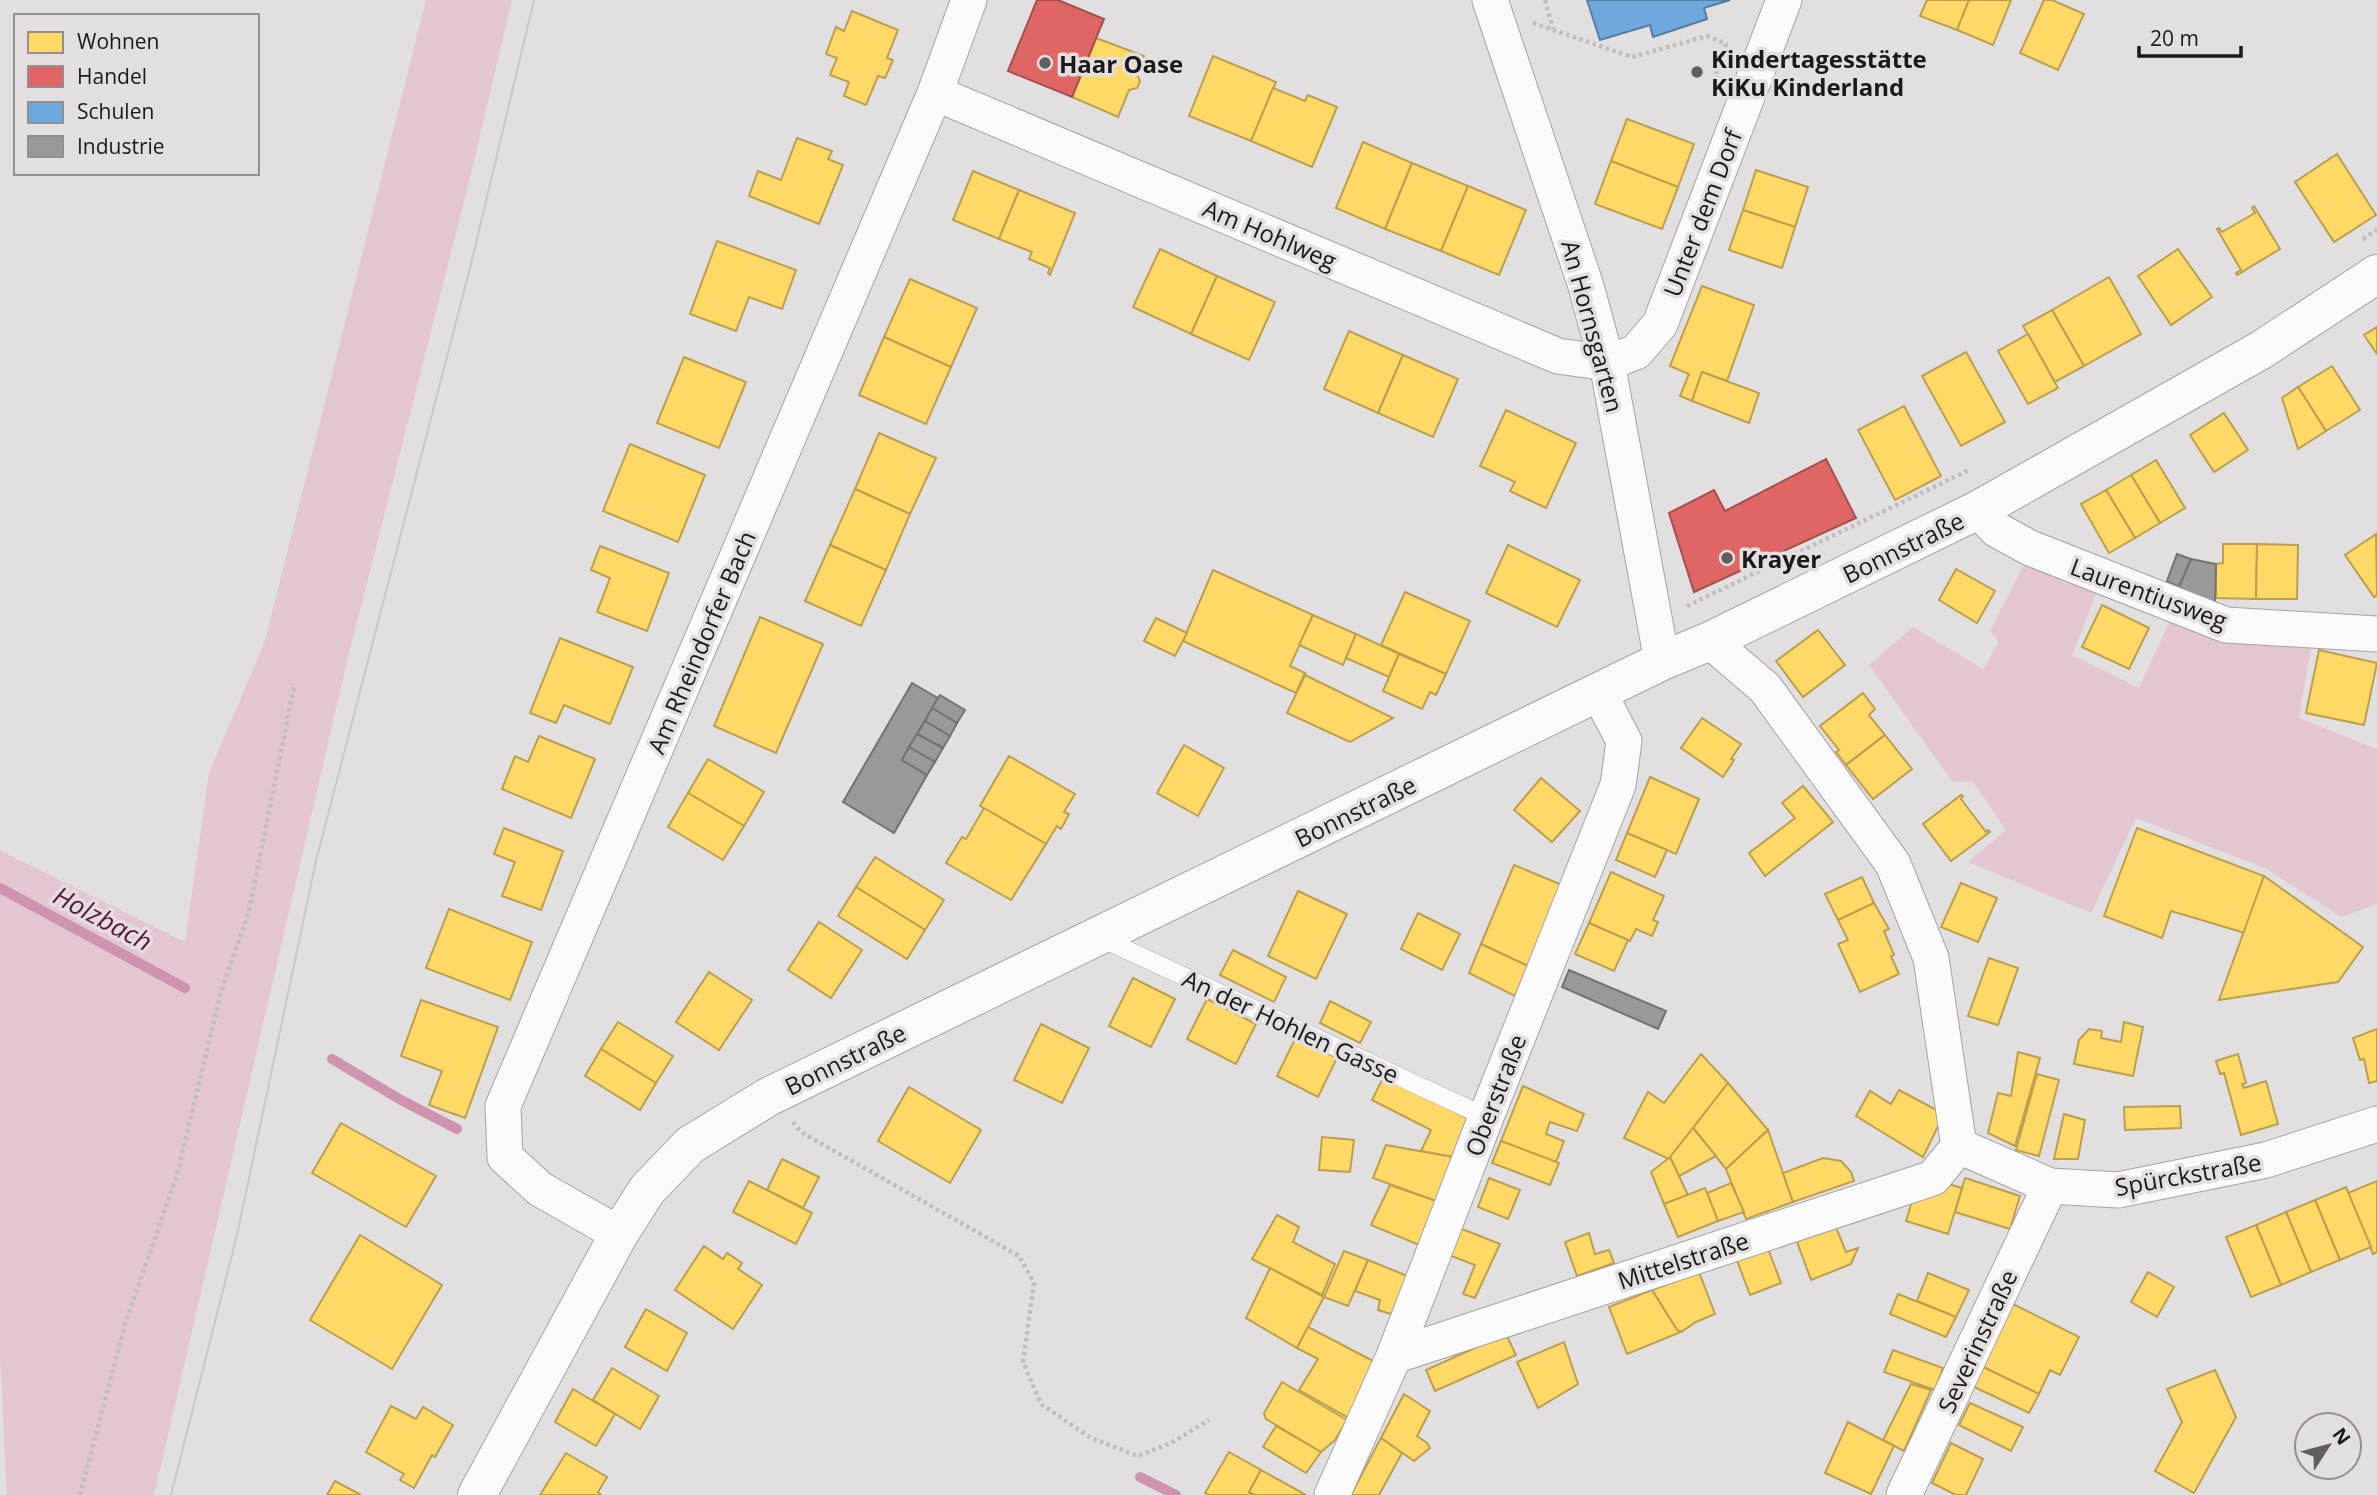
<svg xmlns="http://www.w3.org/2000/svg" width="2377" height="1495" font-family="'Open Sans',sans-serif">
	<style>
		.green { fill: #e4c5d2 }
		.homes { fill: #ffd966; stroke: #bb9f4f; stroke-width: 2 }
		.shops { fill: #e06666; stroke: #a54f4f; stroke-width: 2 }
		.schools { fill: #6fa8dc; stroke: #567da2; stroke-width: 2 }
		.industry { fill: #999; stroke: #737373; stroke-width: 2 }
		.lines { fill: none; stroke-linecap: round; stroke-linejoin: round }
		.stream { stroke: #ce93ae; stroke-width: 10 }
		.service-casing { stroke: #a5a2a4; stroke-width: 19 }
		.minor-casing { stroke: #a5a2a4; stroke-width: 37 }
		.tertiary-casing { stroke: #a5a2a4; stroke-width: 40 }
		.path { stroke: #bfbebe; stroke-width: 4.5; stroke-dasharray: 3.5 3.5; stroke-linecap: butt }
		.service { stroke: #fbfafa; stroke-width: 18 }
		.minor { stroke: #fbfafa; stroke-width: 35 }
		.tertiary { stroke: #fbfafa; stroke-width: 38 }
		.tram { stroke: #c8c8c8; stroke-width: 2 }
		.poi-dot { fill: #615e5f; stroke: #e3dee0; stroke-width: 2.5 }
		.labels { text-anchor: middle; dominant-baseline: central; stroke-width: 7; stroke-linejoin: round; paint-order: stroke }
		.poi-label { font-size: 24px; font-weight: bold; fill: #1b191a; stroke: #e3dee0; text-anchor: start }
		.street-label { font-size: 24px; fill: #1b191a; stroke: #e3dee0 }
		.water-label { font-size: 26px; font-style: italic; fill: #5f143d; stroke: #e3dee0 }
	</style>
	<rect width="100%" height="100%" fill="#e2dfe0"/>
	<g class="green">
		<path d="M426,0H512L468,186L348,657L154,1495H7L0,1356V846L1,851L185,942L209,773L265,641Z"/>
		<path d="M2028,557L2062,582L2097,591L2072,655L2139,688L2169,623L2230,638L2312,641L2299,718L2377,749V904L2341,917L2265,868L2136,818L2091,913L1968,862L2006,830L1973,782L1952,781L1869,665L1913,627L1983,669L1999,642L1990,631Z"/>
	</g>
	<g class="homes">
		<path d="M1927,0H1969L1957,30L1920,16Z"/>
		<path d="M1969,0H2011L1993,45L1957,30Z"/>
		<path d="M2044,0H2052L2084,14L2058,70L2020,53Z"/>
		<path d="M852,11L898,30L887,58L893,60L885,78L878,76L866,105L844,96L849,82L830,75L837,58L826,54L836,27L844,31Z"/>
		<path d="M1096,38L1144,56L1135,75L1138,76L1140,82L1137,88L1129,90L1118,117L1072,97Z"/>
		<path d="M1213,56L1276,82L1251,141L1189,116Z"/>
		<path d="M1273,88L1305,101L1308,95L1337,107L1312,167L1251,141Z"/>
		<path d="M1627,119L1694,144L1678,187L1611,161Z"/>
		<path d="M797,138L832,151L828,159L843,165L819,224L749,196L758,171L781,180Z"/>
		<path d="M1363,142L1412,163L1385,229L1336,208Z"/>
		<path d="M2337,154L2376,215L2334,242L2295,182Z"/>
		<path d="M1611,161L1678,187L1662,229L1595,204Z"/>
		<path d="M1412,163L1468,186L1441,251L1385,229Z"/>
		<path d="M1756,170L1808,187L1795,227L1743,210Z"/>
		<path d="M973,171L1019,190L999,239L953,220Z"/>
		<path d="M1468,186L1526,210L1499,275L1441,251Z"/>
		<path d="M1019,190L1075,213L1050,275L1048,273L1050,268L1029,259L1032,252L999,239Z"/>
		<path d="M2254,206L2280,249L2237,275L2236,273L2241,270L2217,229L2219,228L2222,232L2255,213L2252,208Z"/>
		<path d="M1743,210L1795,227L1782,268L1729,250Z"/>
		<path d="M717,241L796,270L782,309L749,297L736,331L690,314Z"/>
		<path d="M1160,249L1217,276L1191,334L1133,307Z"/>
		<path d="M2178,249L2212,297L2171,325L2138,276Z"/>
		<path d="M1217,276L1275,302L1249,360L1191,334Z"/>
		<path d="M2109,277L2141,334L2084,366L2052,310Z"/>
		<path d="M910,279L977,308L951,367L884,337Z"/>
		<path d="M1702,286L1754,305L1727,381L1702,372L1692,401L1680,396L1689,374L1670,366Z"/>
		<path d="M2052,310L2084,366L2055,382L2023,326Z"/>
		<path d="M2377,327V354L2364,335Z"/>
		<path d="M1349,331L1403,355L1378,413L1324,389Z"/>
		<path d="M2028,334L2058,388L2028,404L1998,351Z"/>
		<path d="M884,337L951,367L926,424L859,395Z"/>
		<path d="M1966,352L2005,422L1961,446L1922,376Z"/>
		<path d="M1403,355L1458,379L1433,437L1378,413Z"/>
		<path d="M684,357L746,382L719,448L657,423Z"/>
		<path d="M2332,366L2360,410L2326,431L2298,387Z"/>
		<path d="M1702,372L1759,393L1749,423L1692,401Z"/>
		<path d="M2298,387L2326,431L2298,449L2282,398Z"/>
		<path d="M1904,406L1941,476L1895,500L1858,430Z"/>
		<path d="M1506,410L1576,443L1546,508L1510,491L1515,482L1480,466Z"/>
		<path d="M2224,413L2248,450L2214,472L2190,435Z"/>
		<path d="M879,433L936,458L910,514L855,489Z"/>
		<path d="M630,444L705,475L678,542L603,511Z"/>
		<path d="M2156,460L2185,508L2160,523L2131,475Z"/>
		<path d="M2131,475L2160,523L2135,538L2106,490Z"/>
		<path d="M855,489L910,514L886,570L830,545Z"/>
		<path d="M2106,490L2135,538L2109,553L2081,504Z"/>
		<path d="M2376,534L2377,595L2374,597L2345,555Z"/>
		<path d="M2223,544H2257L2256,599L2216,598V564L2223,563Z"/>
		<path d="M2257,544L2298,545L2297,599H2256Z"/>
		<path d="M830,545L886,570L861,626L805,601Z"/>
		<path d="M1508,545L1580,580L1557,627L1486,593Z"/>
		<path d="M600,546L669,573L647,631L597,612L610,578L591,570Z"/>
		<path d="M1956,569L1995,591L1977,623L1939,600Z"/>
		<path d="M1213,570L1313,615L1290,666L1305,673L1296,693L1183,641Z"/>
		<path d="M1405,592L1470,621L1446,674L1381,645Z"/>
		<path d="M2102,605L2149,628L2129,669L2082,647Z"/>
		<path d="M1313,615L1356,634L1343,665L1299,645Z"/>
		<path d="M760,617L823,644L776,753L714,726Z"/>
		<path d="M1156,618L1187,633L1175,656L1144,641Z"/>
		<path d="M1818,630L1845,665L1803,697L1776,661Z"/>
		<path d="M1356,634L1399,654L1389,677L1346,658Z"/>
		<path d="M560,638L633,667L610,724L564,705L556,723L530,713Z"/>
		<path d="M2319,650L2377,663L2364,725L2306,713Z"/>
		<path d="M1399,654L1446,674L1436,695L1430,692L1422,709L1383,691Z"/>
		<path d="M1305,675L1393,718L1350,742L1287,713Z"/>
		<path d="M1863,693L1875,709L1869,715L1885,735L1846,765L1836,752L1839,750L1820,726Z"/>
		<path d="M1702,718L1741,744L1731,759L1734,760L1723,777L1681,748Z"/>
		<path d="M1885,735L1912,769L1873,799L1846,765Z"/>
		<path d="M539,736L595,759L571,818L502,789L515,756L528,762Z"/>
		<path d="M1184,745L1224,768L1198,816L1157,793Z"/>
		<path d="M1009,756L1075,794L1064,812L1069,814L1061,829L1057,826L1046,844L980,806Z"/>
		<path d="M708,759L764,792L744,826L688,793Z"/>
		<path d="M1650,777L1699,799L1676,854L1627,833Z"/>
		<path d="M1541,778L1580,811L1552,842L1514,810Z"/>
		<path d="M1803,786L1833,822L1765,876L1749,853L1795,818L1782,803Z"/>
		<path d="M688,793L744,826L723,860L668,827Z"/>
		<path d="M1961,795L1963,796L1961,799L1986,832L1988,830L1990,832L1951,861L1923,824Z"/>
		<path d="M984,808L1046,844L1011,900L946,863L962,837L966,839Z"/>
		<path d="M504,828L563,851L541,910L502,896L515,862L494,854Z"/>
		<path d="M2137,828L2264,876L2245,933L2171,911L2162,938L2104,916Z"/>
		<path d="M1627,833L1667,850L1655,877L1616,860Z"/>
		<path d="M875,857L944,900L925,930L856,887Z"/>
		<path d="M1514,865L1562,885L1528,966L1481,944Z"/>
		<path d="M1611,872L1664,896L1653,920L1658,922L1652,936L1636,929L1630,941L1589,923Z"/>
		<path d="M2264,876L2363,947L2338,982L2219,1000Z"/>
		<path d="M1862,877L1874,903L1838,920L1825,894Z"/>
		<path d="M1961,883L1997,898L1978,942L1941,927Z"/>
		<path d="M856,887L925,930L907,959L838,916Z"/>
		<path d="M1298,891L1347,914L1316,979L1268,956Z"/>
		<path d="M1874,903L1889,929L1884,931L1894,955L1891,956L1899,974L1860,992L1838,944L1848,940L1838,920Z"/>
		<path d="M449,909L532,942L510,1000L426,968Z"/>
		<path d="M1418,913L1460,934L1442,970L1401,949Z"/>
		<path d="M819,922L862,950L831,998L788,970Z"/>
		<path d="M1589,923L1628,940L1614,971L1575,954Z"/>
		<path d="M1481,944L1528,966L1515,996L1469,973Z"/>
		<path d="M1233,950L1286,977L1274,1002L1220,975Z"/>
		<path d="M1989,958L2018,968L1998,1025L1968,1016Z"/>
		<path d="M709,972L752,1000L719,1050L676,1022Z"/>
		<path d="M1133,978L1175,999L1151,1047L1109,1026Z"/>
		<path d="M1207,999L1256,1024L1236,1064L1187,1039Z"/>
		<path d="M421,1000L498,1027L465,1118L429,1105L442,1071L401,1056Z"/>
		<path d="M1330,1001L1371,1022L1360,1043L1320,1023Z"/>
		<path d="M618,1022L673,1056L656,1083L601,1049Z"/>
		<path d="M2124,1022L2143,1027L2133,1076L2074,1064L2079,1040L2089,1029L2102,1031L2101,1038L2121,1042Z"/>
		<path d="M1041,1024L1089,1048L1062,1103L1014,1080Z"/>
		<path d="M2377,1029V1081L2369,1083L2364,1059L2360,1060L2353,1038Z"/>
		<path d="M1296,1037L1337,1058L1318,1097L1277,1076Z"/>
		<path d="M601,1049L656,1083L640,1110L585,1076Z"/>
		<path d="M2018,1052L2040,1058L2015,1146L1988,1133L1998,1093L2011,1096Z"/>
		<path d="M1701,1054L1728,1083L1669,1159L1624,1138L1648,1092L1664,1103Z"/>
		<path d="M2238,1054L2246,1083L2242,1084L2244,1088L2266,1081L2278,1124L2241,1135L2224,1073L2220,1074L2216,1061Z"/>
		<path d="M2037,1074L2059,1080L2039,1156L2016,1150Z"/>
		<path d="M1384,1076L1469,1119L1453,1157L1421,1151L1431,1130L1372,1100Z"/>
		<path d="M1728,1083L1768,1130L1726,1169L1693,1128Z"/>
		<path d="M1523,1086L1584,1114L1577,1131L1550,1122L1546,1134L1564,1141L1556,1162L1501,1141Z"/>
		<path d="M909,1087L981,1130L950,1183L878,1141Z"/>
		<path d="M1899,1090L1944,1114L1923,1157L1856,1116L1870,1091L1891,1104Z"/>
		<path d="M2180,1106L2181,1128L2125,1130L2124,1107Z"/>
		<path d="M2064,1114L2085,1120L2078,1159H2054Z"/>
		<path d="M341,1123L436,1176L406,1227L312,1173Z"/>
		<path d="M1693,1128L1716,1156L1679,1176L1670,1157Z"/>
		<path d="M1768,1130L1793,1202L1746,1219L1726,1169Z"/>
		<path d="M1322,1137L1354,1140L1350,1172L1319,1170Z"/>
		<path d="M1501,1141L1559,1163L1550,1185L1492,1163Z"/>
		<path d="M1386,1145L1453,1157L1436,1201L1373,1178Z"/>
		<path d="M1670,1157L1688,1195L1664,1204L1651,1172Z"/>
		<path d="M1823,1158L1841,1161L1851,1172L1854,1181L1793,1202L1783,1173Z"/>
		<path d="M782,1159L819,1177L803,1208L767,1190Z"/>
		<path d="M1489,1178L1520,1190L1508,1219L1478,1207Z"/>
		<path d="M1965,1178L2020,1196L2010,1229L1955,1212Z"/>
		<path d="M749,1181L812,1213L796,1244L733,1212Z"/>
		<path d="M2377,1181V1252L2373,1254L2348,1193Z"/>
		<path d="M1731,1183L1744,1212L1718,1221L1707,1193Z"/>
		<path d="M1945,1183L1962,1188L1948,1234L1906,1221L1913,1198Z"/>
		<path d="M1390,1185L1436,1201L1419,1245L1371,1225Z"/>
		<path d="M2346,1187L2371,1247L2340,1260L2315,1200Z"/>
		<path d="M1705,1188L1718,1221L1678,1237L1664,1204Z"/>
		<path d="M2315,1200L2340,1260L2311,1272L2286,1212Z"/>
		<path d="M2286,1212L2311,1272L2281,1285L2256,1225Z"/>
		<path d="M1277,1215L1299,1227L1293,1242L1335,1264L1322,1295L1252,1259Z"/>
		<path d="M1835,1225L1846,1252L1858,1248L1851,1264L1811,1280L1796,1239Z"/>
		<path d="M2256,1225L2281,1285L2251,1297L2226,1237Z"/>
		<path d="M1457,1227L1500,1244L1475,1298L1463,1294L1475,1265L1446,1254Z"/>
		<path d="M1589,1233L1595,1254L1609,1250L1614,1263L1577,1276L1565,1242Z"/>
		<path d="M360,1235L442,1285L392,1369L310,1320Z"/>
		<path d="M704,1246L723,1259L727,1253L742,1263L738,1269L762,1285L733,1329L675,1290Z"/>
		<path d="M1767,1246L1781,1283L1750,1295L1736,1258Z"/>
		<path d="M1344,1251L1368,1260L1348,1306L1324,1297Z"/>
		<path d="M1368,1260L1415,1279L1401,1317L1378,1310L1380,1300L1355,1291Z"/>
		<path d="M1270,1268L1324,1297L1297,1348L1246,1318Z"/>
		<path d="M1699,1272L1715,1314L1696,1322L1681,1332L1677,1330L1652,1290Z"/>
		<path d="M2148,1272L2174,1287L2157,1317L2131,1302Z"/>
		<path d="M1928,1273L1969,1290L1956,1317L1917,1301Z"/>
		<path d="M1652,1290L1677,1330L1681,1332L1627,1354L1609,1307Z"/>
		<path d="M1898,1294L1956,1317L1946,1337L1890,1314Z"/>
		<path d="M2009,1302L2079,1337L2060,1375L2050,1370L2039,1394L1979,1365Z"/>
		<path d="M646,1309L687,1333L667,1371L625,1347Z"/>
		<path d="M1308,1327L1375,1362L1349,1418L1299,1390L1318,1359L1297,1348Z"/>
		<path d="M1506,1334L1516,1355L1435,1391L1426,1370Z"/>
		<path d="M1564,1342L1578,1384L1538,1408L1517,1362Z"/>
		<path d="M1893,1350L1943,1368L1935,1390L1884,1372Z"/>
		<path d="M1979,1365L2039,1394L2029,1413L1970,1385Z"/>
		<path d="M612,1368L659,1396L640,1429L593,1400Z"/>
		<path d="M2215,1370L2236,1417L2194,1493L2155,1471L2182,1422L2167,1389Z"/>
		<path d="M1282,1382L1347,1420L1335,1440L1321,1452L1266,1419L1264,1413Z"/>
		<path d="M1911,1384L1931,1390L1904,1451L1883,1440Z"/>
		<path d="M573,1389L615,1414L596,1446L555,1422Z"/>
		<path d="M1404,1394L1430,1411L1417,1436L1427,1443L1430,1448L1414,1461L1381,1438Z"/>
		<path d="M1970,1403L2023,1427L2011,1451L1959,1425Z"/>
		<path d="M391,1406L416,1419L423,1407L453,1425L435,1457L432,1455L414,1488L400,1480L404,1474L366,1452Z"/>
		<path d="M1848,1422L1894,1446L1871,1494L1825,1473Z"/>
		<path d="M1276,1426L1321,1452L1306,1473L1263,1447Z"/>
		<path d="M1381,1438L1402,1453L1379,1495H1351Z"/>
		<path d="M1951,1443L1983,1459L1966,1495H1956L1932,1483Z"/>
		<path d="M1229,1452L1261,1470L1249,1492L1255,1495H1209L1205,1493Z"/>
		<path d="M566,1453L607,1477L598,1492L601,1495H540Z"/>
		<path d="M1261,1470L1306,1495H1255L1249,1492Z"/>
		<path d="M335,1481L361,1495H327Z"/>
	</g>
	<g class="shops">
		<path d="M1037,0H1058L1104,19L1072,97L1008,71Z"/>
		<path d="M1826,459L1856,518L1694,592L1669,513L1714,490L1725,511Z"/>
	</g>
	<path class="schools" d="M1587,0H1730L1704,8L1707,19L1653,37L1650,25L1600,40Z"/>
	<g class="industry">
		<path d="M2177,554L2191,559L2179,587L2167,581Z"/>
		<path d="M2191,559L2216,564L2215,602L2205,601L2179,587Z"/>
		<path d="M912,683L938,698L902,760L927,775L894,833L843,802Z"/>
		<path d="M940,695L965,710L957,723L932,708Z"/>
		<path d="M932,708L957,723L950,736L925,721Z"/>
		<path d="M925,721L950,736L943,748L917,734Z"/>
		<path d="M917,734L943,748L935,762L909,747Z"/>
		<path d="M909,747L935,762L927,775L902,760Z"/>
		<path d="M1569,970L1666,1011L1658,1029L1562,987Z"/>
	</g>
	<g class="lines">
		<g class="stream">
			<path d="M0,888L185,988"/>
			<path d="M332,1059L401,1100L457,1129"/>
			<path d="M1140,1477L1176,1495"/>
		</g>
		<g class="service-casing">
			<path id="service" d="M1099,937L1486,1117"/>
		</g>
		<g class="minor-casing">
			<g id="minor">
				<path d="M1490,0L1585,283L1607,363L1662,661"/>
				<path d="M935,93L1558,356L1607,363L1636,352L1660,324L1784,0"/>
				<path d="M1978,510L1997,530L2030,548L2226,625L2377,634"/>
				<path d="M1710,641L1765,688L1893,864L1931,958L1959,1146"/>
				<path d="M1959,1146L2050,1186L2118,1190L2266,1160L2377,1124"/>
				<path d="M619,1234L540,1189L505,1157L503,1106L935,93L969,0"/>
				<path d="M1394,1356L1933,1178L1959,1146"/>
				<path d="M1332,1495L1394,1356L1486,1117L1618,785L1624,741L1599,693"/>
				<path d="M1904,1495L2050,1186"/>
			</g>
		</g>
		<g class="tertiary-casing">
			<path id="tertiary" d="M477,1495L619,1234L647,1190L690,1145L768,1097L1662,661L1710,641L1978,510L2261,350L2377,274"/>
		</g>
		<g class="path">
			<path d="M1545,0L1553,29"/>
			<path d="M1533,23L1632,57L1707,36L1726,44L1714,79"/>
			<path d="M2363,239L2377,230"/>
			<path d="M1687,606L1969,470"/>
			<path d="M793,1122L801,1132L1019,1256L1034,1283L1023,1362L1041,1404L1091,1438L1138,1456L1171,1443L1209,1420"/>
			<path d="M80,1495L126,1321L177,1175L221,992L249,911L294,687"/>
		</g>
		<use href="#service" class="service"/>
		<use href="#minor" class="minor"/>
		<use href="#tertiary" class="tertiary"/>
		<path class="tram" d="M171,1495L237,1235L316,861L470,268L534,0"/>
	</g>
	<g class="poi-dot">
		<circle cx="1045" cy="63" r="7"/>
		<circle cx="1697" cy="72" r="7"/>
		<circle cx="1727" cy="558" r="7"/>
	</g>
	<g class="labels">
		<g class="poi-label">
			<text x="1711" y="58">Kindertagesstätte<tspan x="1711" dy="28">KiKu Kinderland</tspan></text>
			<text x="1059" y="63">Haar Oase</text>
			<text x="1741" y="558">Krayer</text>
		</g>
		<g class="street-label">
			<text transform="translate(1702 213) rotate(-69)">Unter dem Dorf</text>
			<text transform="translate(1270 234) rotate(23)">Am Hohlweg</text>
			<text transform="translate(1593 326) rotate(75)">An Hornsgarten</text>
			<text transform="translate(1903 547) rotate(-26)">Bonnstraße</text>
			<text transform="translate(2149 593) rotate(20)">Laurentiusweg</text>
			<text transform="translate(701 642) rotate(-67)">Am Rheindorfer Bach</text>
			<text transform="translate(1355 811) rotate(-26)">Bonnstraße</text>
			<text transform="translate(1291 1026) rotate(25)">An der Hohlen Gasse</text>
			<text transform="translate(845 1059) rotate(-26)">Bonnstraße</text>
			<text transform="translate(1495 1095) rotate(-69)">Oberstraße</text>
			<text transform="translate(2188 1174) rotate(-10)">Spürckstraße</text>
			<text transform="translate(1683 1260) rotate(-18)">Mittelstraße</text>
			<text transform="translate(1977 1341) rotate(-65)">Severinstraße</text>
		</g>
		<g class="water-label">
			<text transform="translate(103 918) rotate(28)">Holzbach</text>
		</g>
	</g>
	<rect x="14" y="14" width="245" height="161" fill="#e3dee0" stroke="#938f91" stroke-width="2"/>
	<rect x="28" y="32" width="35" height="21" fill="#ffd966" stroke="#938f91" stroke-width="2"/>
	<text x="77" y="49" font-size="21" fill="#1b191a">Wohnen</text>
	<rect x="28" y="66" width="35" height="21" fill="#e06666" stroke="#938f91" stroke-width="2"/>
	<text x="77" y="84" font-size="21" fill="#1b191a">Handel</text>
	<rect x="28" y="102" width="35" height="21" fill="#6fa8dc" stroke="#938f91" stroke-width="2"/>
	<text x="77" y="119" font-size="21" fill="#1b191a">Schulen</text>
	<rect x="28" y="136" width="35" height="21" fill="#999999" stroke="#938f91" stroke-width="2"/>
	<text x="77" y="154" font-size="21" fill="#1b191a">Industrie</text>
	<g transform="translate(2328 1446) rotate(54)"><circle r="33" fill="#e3dee0" stroke="#938f91" stroke-width="2"/>
	<path d="M0-5L12 26L0 18L-12 26Z" fill="#615e5f"/>
	<text y="-10" font-size="19" font-weight="bold" text-anchor="middle" fill="#1b191a">N</text>
	</g>
	<path d="M2139 46v10h102v-10" fill="none" stroke="#1b191a" stroke-width="3.5"/>
	<text x="2150" y="46" font-size="21" fill="#1b191a" stroke="#e3dee0" stroke-width="5" paint-order="stroke">20 m</text>
</svg>
